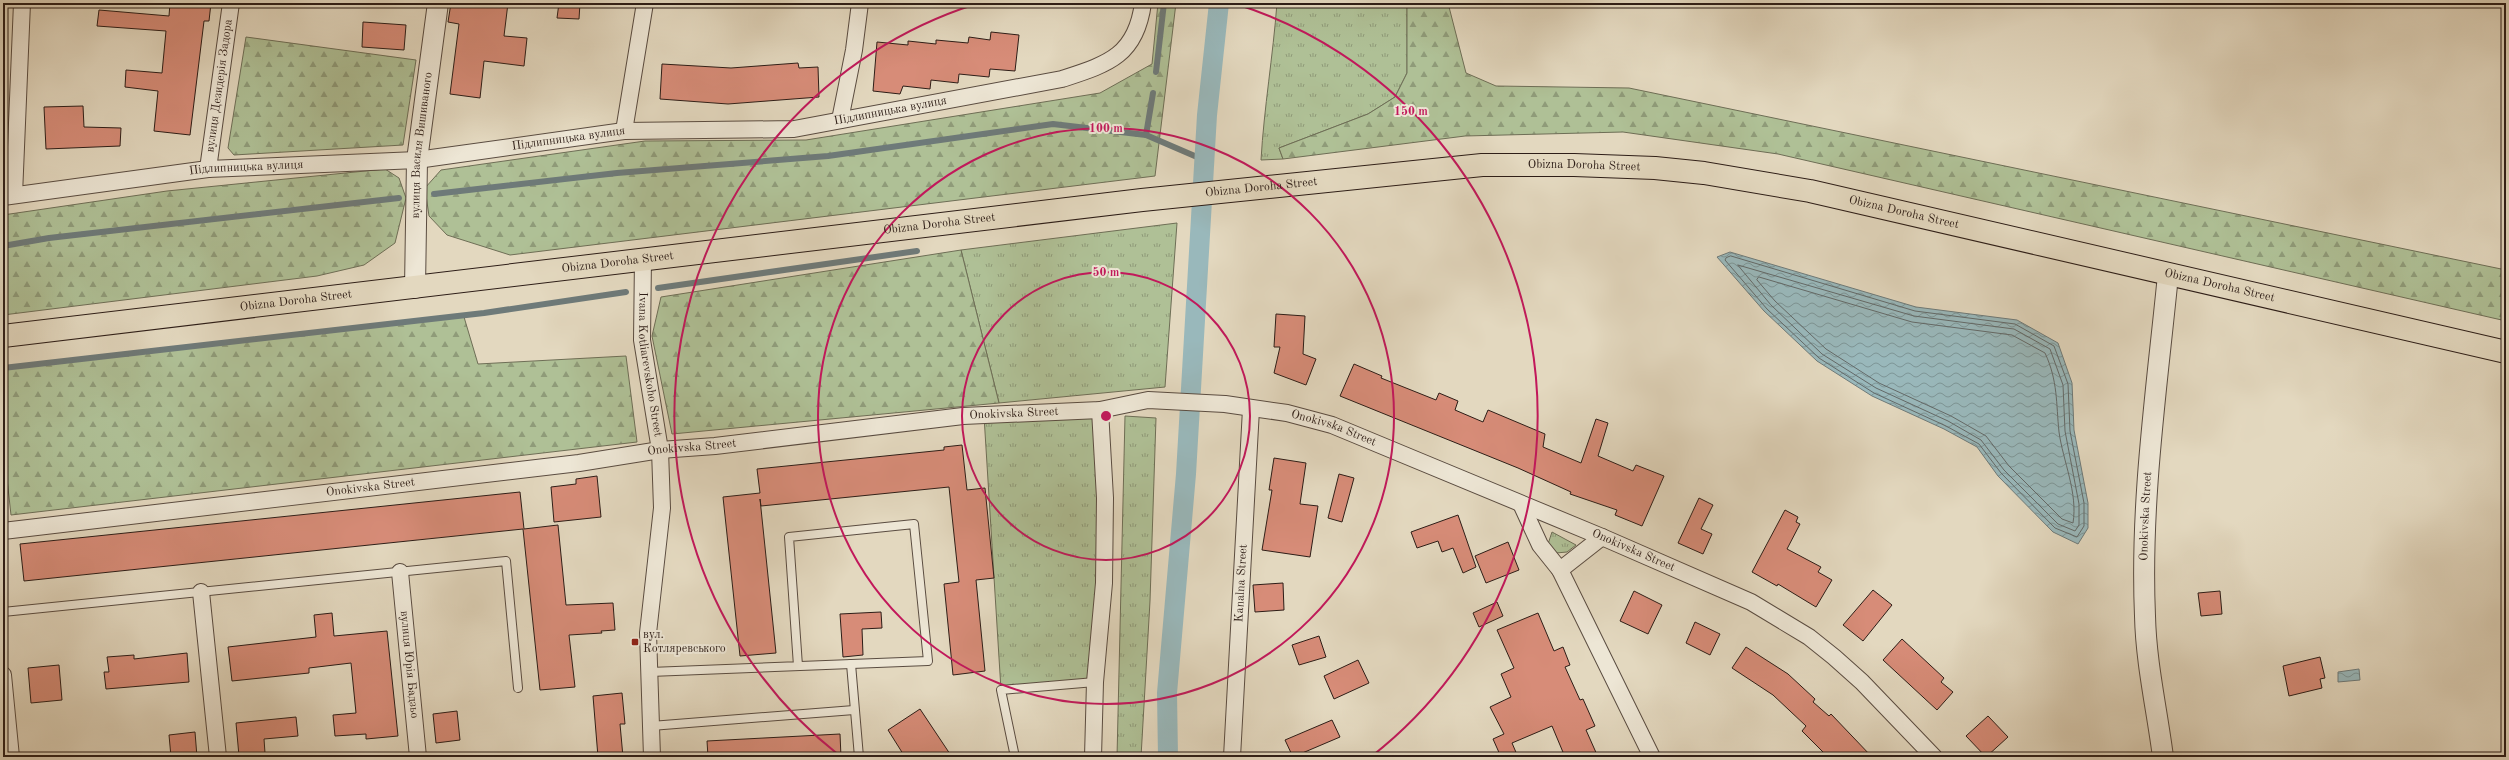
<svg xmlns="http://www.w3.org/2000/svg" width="2509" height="760" font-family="'Old Standard TT',serif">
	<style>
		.grass { fill: url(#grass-tufts); stroke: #6e6e56 }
		.forest { fill: url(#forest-firs); stroke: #6e6e56 }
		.water { fill: url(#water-waves); stroke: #6e7a79 }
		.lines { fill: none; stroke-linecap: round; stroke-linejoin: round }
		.shore { stroke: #636a69; stroke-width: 1 }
		.stream { stroke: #6e7a79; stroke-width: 6 }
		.canal { stroke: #99b8bb; stroke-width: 20 }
		.building { fill: #d78c78; stroke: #2d1d17 }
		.service-casing { stroke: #5a4c41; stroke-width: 10 }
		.minor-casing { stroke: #5a4c41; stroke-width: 18 }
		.tertiary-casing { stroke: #5a4c41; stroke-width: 22 }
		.trunk-casing { stroke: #2d1d17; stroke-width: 24 }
		.service { stroke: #ede6d5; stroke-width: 8 }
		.minor { stroke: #ede6d5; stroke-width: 16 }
		.tertiary { stroke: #ede6d5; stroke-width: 20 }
		.trunk { stroke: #e3d8bf; stroke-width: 22 }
		.ring { fill: none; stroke: #c2185b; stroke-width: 2 }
		.poi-dot { fill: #8f2418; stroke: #ede6d5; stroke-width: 1.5 }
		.labels { text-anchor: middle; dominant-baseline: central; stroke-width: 4; stroke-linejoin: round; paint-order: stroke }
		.street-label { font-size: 12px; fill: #2d1d17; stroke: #ede6d5 }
		.poi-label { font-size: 12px; fill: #2d1d17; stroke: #ede6d5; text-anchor: start }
		.centre { fill: #c2185b; stroke: #ede6d5; stroke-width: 2 }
		.ring-label { font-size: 12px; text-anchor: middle; font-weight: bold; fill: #c2185b; stroke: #ede6d5; stroke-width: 4; stroke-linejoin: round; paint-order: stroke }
	</style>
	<defs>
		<pattern id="grass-tufts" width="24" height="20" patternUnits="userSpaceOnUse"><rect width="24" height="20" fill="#afc096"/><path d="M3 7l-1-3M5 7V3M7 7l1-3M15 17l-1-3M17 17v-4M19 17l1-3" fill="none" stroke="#8f9b79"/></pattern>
		<pattern id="forest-firs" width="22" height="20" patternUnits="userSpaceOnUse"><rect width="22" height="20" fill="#afc096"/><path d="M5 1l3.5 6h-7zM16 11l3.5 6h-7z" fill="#8f9b79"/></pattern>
		<pattern id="water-waves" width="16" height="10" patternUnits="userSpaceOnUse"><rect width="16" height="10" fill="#99b8bb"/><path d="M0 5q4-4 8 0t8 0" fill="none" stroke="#7d9597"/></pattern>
	</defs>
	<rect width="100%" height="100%" fill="#e3d8bf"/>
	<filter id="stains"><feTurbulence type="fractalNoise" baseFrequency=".005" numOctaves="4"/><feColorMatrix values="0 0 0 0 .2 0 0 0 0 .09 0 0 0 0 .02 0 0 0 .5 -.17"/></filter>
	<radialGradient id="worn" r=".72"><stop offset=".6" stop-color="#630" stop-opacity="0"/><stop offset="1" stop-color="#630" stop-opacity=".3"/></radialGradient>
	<g class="grass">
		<path d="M1277,3H1407V73L1395,97L1368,114L1279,148L1283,159L1261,160C1264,108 1273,56 1277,3Z"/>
		<path d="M1177,223L1165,387L999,403L961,250Z"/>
		<path d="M1100,410L1095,682L1001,690L984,416Z"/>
		<path d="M1125,416L1156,418L1150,601L1141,757H1117Z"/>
		<path d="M1552,532L1576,545L1567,552L1556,553L1548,544Z"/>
	</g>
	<g class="forest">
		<path d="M1158,3H1176L1155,176L510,255L447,235L429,216L425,188L441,170L645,141L806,140L1100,93L1152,64Z"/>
		<path d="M1407,3H1448L1466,73L1496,86L1629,88L2506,270V321L1778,154L1623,132L1465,136L1283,159L1279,148L1368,114L1395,97L1407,73Z"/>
		<path d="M246,37L416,60L403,145L234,155L228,148Z"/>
		<path d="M385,169L399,178L406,198L395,243L364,265L317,276L3,315V215L167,191Z"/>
		<path d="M961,250L999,403L672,434L652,336L661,297Z"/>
		<path d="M464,317L478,364L626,356L637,442L11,515L3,442V369Z"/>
	</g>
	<g class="water">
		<path d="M1730,252L1916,307L2017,320L2058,343L2072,383L2074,430L2088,503V528L2078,544L2053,532L1998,476L1977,447L1944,429L1872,396L1817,361L1764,311L1717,257Z"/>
		<path d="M2359,669L2360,680L2338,682V672Z"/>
	</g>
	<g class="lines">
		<g class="shore">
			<path d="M1731,256L1915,311L2015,324L2054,346L2068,384L2070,431L2084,503V526L2077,537L2055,528L2001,473L1979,444L1946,426L1874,393L1819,358L1767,309L1725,260L1726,258Z"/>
			<path d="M1738,265L1914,316L2014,329L2050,349L2063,385L2065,431L2079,504V525L2075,531L2058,524L2004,470L1981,440L1948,421L1876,388L1822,354L1771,305Z"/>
			<path d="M1759,277L1912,322L2012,335L2045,353C2058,381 2056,403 2059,432C2063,461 2078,493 2073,523L2062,519L2009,466L1986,436L1951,416L1879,383L1826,349L1775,301L1757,280Z"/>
		</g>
		<g class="stream">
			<path d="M1156,72L1164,3"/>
			<path d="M1146,135L1153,93"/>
			<path d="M434,194L617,173L828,156L1053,124L1146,135L1204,160"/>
			<path d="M3,246L49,238L399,198"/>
			<path d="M658,288L917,251"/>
			<path d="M3,368L484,313L626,292"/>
		</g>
		<path class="canal" d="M1168,757L1167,693L1186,474L1207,115L1219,3"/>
	</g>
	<g class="building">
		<path d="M170,3H211L209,21H204L190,135L154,131L158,91L125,87L126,70L162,73L166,31L97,26L99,10L169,16Z"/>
		<path d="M451,3H508L504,36L527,38L524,66L484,61L480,98L450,94L459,24L448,22Z"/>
		<path d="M559,3H580L579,19L557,18Z"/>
		<path d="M363,22L406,25L404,50L362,47Z"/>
		<path d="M991,32L1019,35L1015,71L990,69L989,77L959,74L958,83L931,80L930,89L903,86L900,94L873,91L877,42L908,45V41L936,44V40L968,43L969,37L990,40Z"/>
		<path d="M798,63L799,68L818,67L819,97L728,104L660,99L662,64L731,68Z"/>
		<path d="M83,106L84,127L121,128L120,146L46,149L44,107Z"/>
		<path d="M1276,314L1305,316L1303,354L1316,359L1306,385L1274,373L1280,347H1274Z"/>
		<path d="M1354,364L1382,376L1381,378L1436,400L1439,393L1458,401L1455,410L1483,422L1488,410L1545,434L1543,447L1581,463L1596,419L1608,423L1598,456L1633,471L1636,465L1664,476L1642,526L1615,515L1617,510L1570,494L1571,492L1518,468L1340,396Z"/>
		<path d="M962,445L967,490L985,488L994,578L976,580L985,671L953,675L944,584L959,582L949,487L761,506L760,499L776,653L740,656L723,497L760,493L757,469L944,450V447Z"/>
		<path d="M1274,458L1306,463L1300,504L1318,506L1310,557L1262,550L1272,490H1269Z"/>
		<path d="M1339,474L1354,478L1342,522L1328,518Z"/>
		<path d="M597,476L601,517L554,522L551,487L576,484V479Z"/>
		<path d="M520,492L524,529L558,525L566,605L613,603L615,630L601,631L602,633L569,635L575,687L540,690L523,529L24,581L20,544Z"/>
		<path d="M1699,498L1713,505L1701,529L1712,534L1703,554L1678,543Z"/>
		<path d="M1785,510L1798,517L1796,522L1800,524L1787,549L1821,567L1818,572L1832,580L1816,607L1778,584L1777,586L1752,572Z"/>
		<path d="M1458,515L1476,567L1463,573L1453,548L1442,552L1438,541L1417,548L1411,532Z"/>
		<path d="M1508,542L1519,570L1486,583L1475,556Z"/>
		<path d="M1283,583L1284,610L1255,612L1253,585Z"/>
		<path d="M1873,590L1892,605L1863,641L1843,625Z"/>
		<path d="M1634,591L1662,605L1648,634L1620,621Z"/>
		<path d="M2220,591L2222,614L2201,616L2198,593Z"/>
		<path d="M1497,602L1503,616L1479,627L1473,613Z"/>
		<path d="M881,612L882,628L862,629L863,655L843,657L840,614Z"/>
		<path d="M332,613L334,636L387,631L398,736L366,739V734L335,736L333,715L356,713L351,663L309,668V673L232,681L228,647L316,637L314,615Z"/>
		<path d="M1538,613L1554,651L1563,647L1570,665L1565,667L1580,700L1583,699L1595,726L1586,730L1598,757H1565L1552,726L1512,743L1518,757H1501L1493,739L1504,734L1490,707L1511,697L1501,674L1514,668L1497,630Z"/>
		<path d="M1695,622L1720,634L1710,655L1686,643Z"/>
		<path d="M1319,636L1326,657L1299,665L1292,645Z"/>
		<path d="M1902,639L1944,678L1941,682L1953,692L1937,710L1883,660Z"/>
		<path d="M1746,647L1788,674L1815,699L1813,702L1829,716L1831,714L1872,757H1828L1802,731L1806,726L1773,695L1732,668Z"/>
		<path d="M187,653L189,682L106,689L104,672H109L107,657L134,655V659Z"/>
		<path d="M2320,657L2325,678L2320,679L2322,688L2289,696L2283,666Z"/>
		<path d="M1358,660L1369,683L1334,699L1324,676Z"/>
		<path d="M59,665L62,700L31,703L28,668Z"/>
		<path d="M622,693L625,724H620L623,757H598L593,696Z"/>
		<path d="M920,709L952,757H905L888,730Z"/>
		<path d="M457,711L460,740L436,743L433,714Z"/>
		<path d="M1988,716L2008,737L1986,757L1966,736Z"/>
		<path d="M296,717L298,736L264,739L265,753L239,756L236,723Z"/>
		<path d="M1332,720L1340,737L1293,757L1285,740Z"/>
		<path d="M195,732L197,757H171L169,735Z"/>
		<path d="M840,734L841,757H708L707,741Z"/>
	</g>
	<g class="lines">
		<g class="service-casing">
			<g id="service">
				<path d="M3,612L506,561L518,688"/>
				<path d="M851,664L859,757"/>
				<path d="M650,672L928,661L914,524L789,537L798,666"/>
				<path d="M651,726L854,710"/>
				<path d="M1015,757L1001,690L1095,682"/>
			</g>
		</g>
		<g class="minor-casing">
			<g id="minor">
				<path d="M840,120L854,50L860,3"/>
				<path d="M624,131L645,3"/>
				<path id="s1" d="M208,169L231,3"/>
				<path d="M14,195L22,3"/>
				<path id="s2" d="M3,197L208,169L417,160L624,131L794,129L1062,79C1108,64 1136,56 1143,3"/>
				<path id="s3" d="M643,258L642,340L660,450L662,508L648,633L652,757"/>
				<path d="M1522,506L1540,545L1560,570L1652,757"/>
				<path id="s4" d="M3,531L579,463L660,450L715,446L963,416L1100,410L1148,400L1225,404L1287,413L1332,425L1602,537L1751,602L1809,637L1834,657L1862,682L1934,757"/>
				<path d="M1560,570L1602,537"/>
				<path id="s5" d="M400,572L418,757"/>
				<path d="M201,592L218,757"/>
				<path d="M3,675L11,757"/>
				<path d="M1093,757L1095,682L1104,583L1105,498L1100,410"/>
				<path id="s6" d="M1232,757L1251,409"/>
			</g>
		</g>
		<g class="tertiary-casing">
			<g id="tertiary">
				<path id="s7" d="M415,288L417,160L438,3"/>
				<path id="s8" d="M2163,757C2157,710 2146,663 2145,616C2140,502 2157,387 2168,275"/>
			</g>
		</g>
		<g class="trunk-casing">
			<g id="trunk">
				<path id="s9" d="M3,336L1142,200L1482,165H1574L1655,168L1704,173L1810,191L2506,352"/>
			</g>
		</g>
		<use href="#service" class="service"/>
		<use href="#minor" class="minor"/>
		<use href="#tertiary" class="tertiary"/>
		<use href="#trunk" class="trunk"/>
	</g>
	<g class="ring">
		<circle cx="1106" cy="416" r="144"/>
		<circle cx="1106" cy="416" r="288"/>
		<path d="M840 756A432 432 0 0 1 976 4M1236 4A432 432 0 0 1 1372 756"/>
	</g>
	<rect class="poi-dot" x="631" y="638" width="8" height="8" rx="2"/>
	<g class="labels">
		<g class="street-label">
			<text stroke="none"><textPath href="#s1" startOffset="84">вулиця Дезидерія Задора</textPath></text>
			<text stroke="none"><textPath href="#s2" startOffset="893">Підлипницька вулиця</textPath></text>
			<text stroke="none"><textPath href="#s2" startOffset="569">Підлипницька вулиця</textPath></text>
			<text stroke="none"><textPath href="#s7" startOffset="143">вулиця Василя Вишиваного</textPath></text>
			<text stroke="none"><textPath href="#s9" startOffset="1591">Obizna Doroha Street</textPath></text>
			<text stroke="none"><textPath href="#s2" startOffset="245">Підлипницька вулиця</textPath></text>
			<text stroke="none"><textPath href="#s9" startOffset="1267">Obizna Doroha Street</textPath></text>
			<text stroke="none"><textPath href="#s9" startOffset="1915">Obizna Doroha Street</textPath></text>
			<text stroke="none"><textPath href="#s9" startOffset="943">Obizna Doroha Street</textPath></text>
			<text stroke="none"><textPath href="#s9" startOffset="619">Obizna Doroha Street</textPath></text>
			<text stroke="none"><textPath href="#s9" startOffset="2239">Obizna Doroha Street</textPath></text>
			<text stroke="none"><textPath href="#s9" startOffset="295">Obizna Doroha Street</textPath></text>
			<text stroke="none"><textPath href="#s3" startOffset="107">Ivana Kotliarevskoho Street</textPath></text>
			<text stroke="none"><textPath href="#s4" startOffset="1018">Onokivska Street</textPath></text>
			<text stroke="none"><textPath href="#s4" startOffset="1342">Onokivska Street</textPath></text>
			<text stroke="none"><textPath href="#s4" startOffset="694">Onokivska Street</textPath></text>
			<text stroke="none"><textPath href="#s4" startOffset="370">Onokivska Street</textPath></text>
			<text stroke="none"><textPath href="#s8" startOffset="242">Onokivska Street</textPath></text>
			<text stroke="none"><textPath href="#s4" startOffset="1666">Onokivska Street</textPath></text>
			<text stroke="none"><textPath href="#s6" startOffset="174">Kanalna Street</textPath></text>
			<text stroke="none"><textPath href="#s5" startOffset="93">вулиця Юрія Бадзьо</textPath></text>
		</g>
		<g class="poi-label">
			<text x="643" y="635">вул.<tspan x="643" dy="14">Котляревського</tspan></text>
		</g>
	</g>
	<circle cx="1106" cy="416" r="6" class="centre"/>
	<g class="ring-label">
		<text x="1411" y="115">150 m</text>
		<text x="1106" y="132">100 m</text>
		<text x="1106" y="276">50 m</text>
	</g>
	<rect width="2509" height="760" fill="none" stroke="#e3d8bf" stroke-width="16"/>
	<rect x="4" y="4" width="2501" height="752" fill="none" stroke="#2d1d17" stroke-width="2"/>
	<rect x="8" y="8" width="2493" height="744" fill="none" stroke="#2d1d17"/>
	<rect width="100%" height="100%" filter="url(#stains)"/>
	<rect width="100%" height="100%" fill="url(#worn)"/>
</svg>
